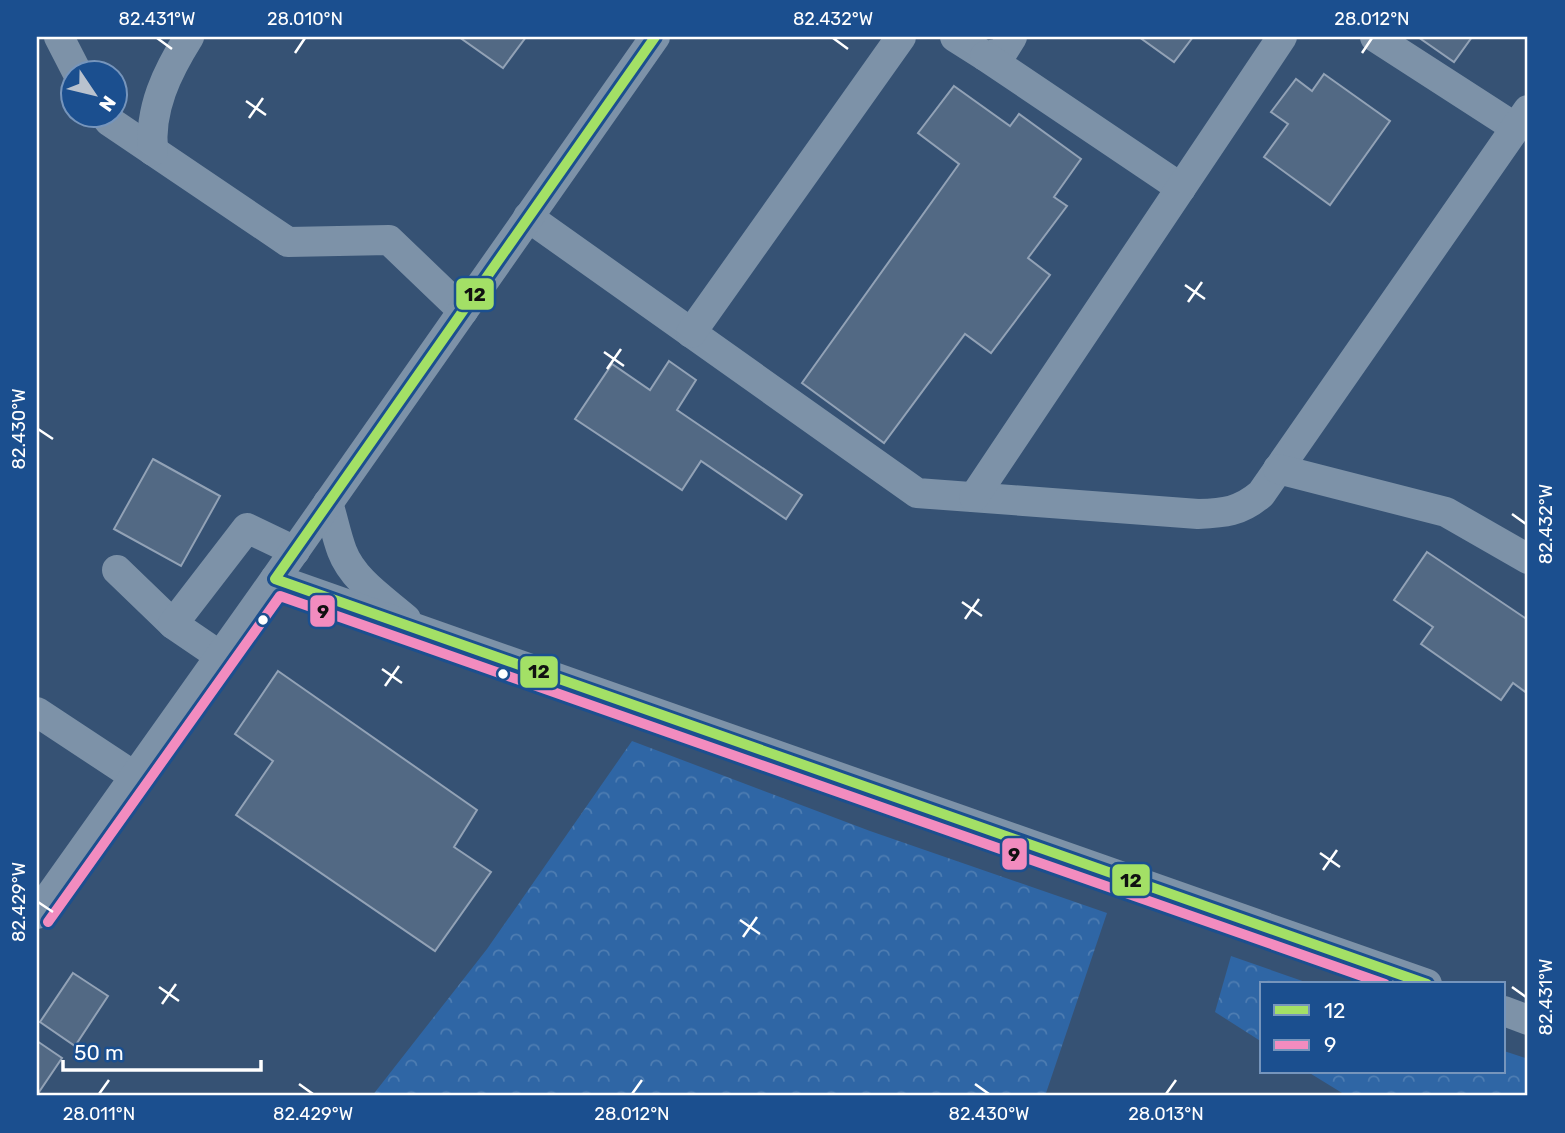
<svg xmlns="http://www.w3.org/2000/svg" width="1565" height="1133" font-family="Rubik,sans-serif">
	<style>
		.forest { fill: url(#forest-crowns) }
		.building { fill: #526984; stroke: #92a2b6; stroke-width: 2 }
		.lines { fill: none; stroke-linecap: round; stroke-linejoin: round }
		.minor { stroke: #7d92a8; stroke-width: 30 }
		.bus-1-casing { stroke: #1b4f8f; stroke-width: 16 }
		.bus-2-casing { stroke: #1b4f8f; stroke-width: 16 }
		.bus-1 { stroke: #a3e066; stroke-width: 10 }
		.bus-2 { stroke: #f28cbf; stroke-width: 10 }
		.ticks { fill: none; stroke: #fff; stroke-width: 2.5 }
		.bus-dot { fill: #fff; stroke: #1b4f8f; stroke-width: 2.5 }
		.line-badge { stroke: #1b4f8f; stroke-width: 2.5 }
		.pale-badge-label { font-size: 19px; text-anchor: middle; font-weight: bold; fill: #111 }
		.neatline { fill: none; stroke: #fff; stroke-width: 2.5 }
		.ticks-label { font-size: 18px; text-anchor: middle; fill: #fff }
	</style>
	<defs>
		<pattern id="forest-crowns" width="20" height="18" patternUnits="userSpaceOnUse" patternTransform="scale(1.75)"><rect width="20" height="18" fill="#2f66a5"/><path d="M2 6a3 3 0 1 1 6 0M12 15a3 3 0 1 1 6 0" fill="none" stroke="#4e7db2"/></pattern>
	</defs>
	<rect width="100%" height="100%" fill="#365274"/>
	<g class="forest">
		<path d="M632,741L870,831L1107,913L1045,1096H372L487,949Z"/>
		<path d="M1231,956L1311,984H1262V1042L1215,1012Z"/>
		<path d="M1504,1051L1528,1059V1096H1347L1308,1072H1504Z"/>
	</g>
	<g class="building">
		<path d="M459,37H526L503,68Z"/>
		<path d="M1139,37H1193L1174,62Z"/>
		<path d="M1418,37H1472L1454,62Z"/>
		<path d="M1324,74L1390,121L1330,205L1264,157L1288,124L1271,112L1296,79L1312,91Z"/>
		<path d="M954,86L1010,126L1019,114L1081,159L1054,197L1067,206L1028,258L1050,275L991,353L965,334L884,443L802,383L959,164L918,133Z"/>
		<path d="M669,361L696,380L677,410L802,495L786,519L701,461L682,490L575,419L612,364L650,390Z"/>
		<path d="M153,459L220,496L181,566L114,529Z"/>
		<path d="M1427,552L1528,620V694L1513,683L1501,700L1421,644L1433,627L1394,600Z"/>
		<path d="M278,671L477,810L454,847L491,872L435,951L236,815L273,761L235,734Z"/>
		<path d="M73,973L108,996L75,1046L40,1022Z"/>
		<path d="M37,1041L62,1058L37,1095Z"/>
	</g>
	<g class="lines">
		<g class="minor">
			<path d="M59,37L78,74"/>
			<path d="M955,37L985,56L1002,53L1012,37"/>
			<path d="M1375,37L1516,128"/>
			<path d="M985,56L1181,188"/>
			<path d="M105,116L109,121L288,242L389,240L463,311"/>
			<path d="M153,151C149,109 167,72 189,37"/>
			<path d="M528,217L917,493L1198,514C1224,513 1240,512 1261,494L1528,110"/>
			<path d="M691,333L901,37"/>
			<path d="M1278,469L1446,512L1528,559"/>
			<path d="M974,497L1282,37"/>
			<path d="M328,503C333,518 336,535 342,551C353,580 383,599 406,619"/>
			<path d="M117,570L173,624"/>
			<path d="M275,579L1427,984"/>
			<path d="M220,656L173,624L247,528L295,551"/>
			<path d="M37,712L134,776"/>
			<path d="M37,914L263,596L655,37"/>
			<path d="M1504,1011L1528,1020"/>
		</g>
		<g class="bus-1-casing">
			<path id="bus-1" d="M655,37L275,579L1427,984"/>
		</g>
		<g class="bus-2-casing">
			<path id="bus-2" d="M48,922L280,596L1385,984"/>
		</g>
		<use href="#bus-1" class="bus-1"/>
		<use href="#bus-2" class="bus-2"/>
	</g>
	<path class="ticks" d="M157,38L172,49M833,38L848,49M295,53L305,38M1362,53L1372,38M246,101L266,115M249,118L263,98M1185,285L1205,299M1188,302L1202,282M604,352L624,366M607,369L621,349M38,429L53,439M1512,514L1526,524M962,602L982,616M965,619L979,599M382,669L402,683M385,686L399,666M1320,853L1340,867M1323,870L1337,850M38,902L53,912M740,920L760,934M743,937L757,917M159,987L179,1001M1512,987L1526,997M162,1004L176,984M299,1084L313,1094M975,1084L989,1094M99,1094L109,1080M632,1094L642,1080M1166,1094L1176,1080"/>
	<g class="bus-dot">
		<circle cx="263" cy="620" r="6"/>
		<circle cx="503" cy="674" r="6"/>
	</g>
	<g class="line-badge">
		<rect x="455" y="277" width="40" height="34" rx="7" fill="#a3e066"/>
		<rect x="309" y="594" width="27" height="34" rx="7" fill="#f28cbf"/>
		<rect x="519" y="655" width="40" height="34" rx="7" fill="#a3e066"/>
		<rect x="1001" y="837" width="27" height="34" rx="7" fill="#f28cbf"/>
		<rect x="1111" y="863" width="40" height="34" rx="7" fill="#a3e066"/>
	</g>
	<g class="pale-badge-label">
		<text x="475" y="301">12</text>
		<text x="323" y="618">9</text>
		<text x="539" y="678">12</text>
		<text x="1014" y="861">9</text>
		<text x="1131" y="887">12</text>
	</g>
	<rect width="1565" height="1133" fill="none" stroke="#1b4f8f" stroke-width="77"/>
	<rect x="1260" y="982" width="245" height="91" fill="#1b4f8f" stroke="#7695bc" stroke-width="2"/>
	<rect x="1274" y="1005" width="35" height="10" fill="#a3e066" stroke="#7695bc" stroke-width="2"/>
	<text x="1324" y="1018" font-size="21" fill="#ffffff">12</text>
	<rect x="1274" y="1040" width="35" height="10" fill="#f28cbf" stroke="#7695bc" stroke-width="2"/>
	<text x="1324" y="1052" font-size="21" fill="#ffffff">9</text>
	<g transform="translate(94 94) rotate(125)"><circle r="33" fill="#1b4f8f" stroke="#7695bc" stroke-width="2"/>
	<path d="M0-5L12 26L0 18L-12 26Z" fill="#b9c2ce"/>
	<text y="-10" font-size="19" font-weight="bold" text-anchor="middle" fill="#ffffff">N</text>
	</g>
	<path d="M63 1060v10h198v-10" fill="none" stroke="#ffffff" stroke-width="3.5"/>
	<text x="74" y="1060" font-size="21" fill="#ffffff" stroke="#1b4f8f" stroke-width="5" paint-order="stroke">50 m</text>
	<rect x="38" y="38" width="1488" height="1056" class="neatline"/>
	<g class="ticks-label">
		<text x="157" y="25">82.431°W</text>
		<text x="305" y="25">28.010°N</text>
		<text x="833" y="25">82.432°W</text>
		<text x="1372" y="25">28.012°N</text>
		<text transform="translate(19 429) rotate(-90)" y="6">82.430°W</text>
		<text transform="translate(1546 524) rotate(-90)" y="6">82.432°W</text>
		<text transform="translate(19 902) rotate(-90)" y="6">82.429°W</text>
		<text transform="translate(1546 997) rotate(-90)" y="6">82.431°W</text>
		<text x="99" y="1120">28.011°N</text>
		<text x="313" y="1120">82.429°W</text>
		<text x="632" y="1120">28.012°N</text>
		<text x="989" y="1120">82.430°W</text>
		<text x="1166" y="1120">28.013°N</text>
	</g>
</svg>
